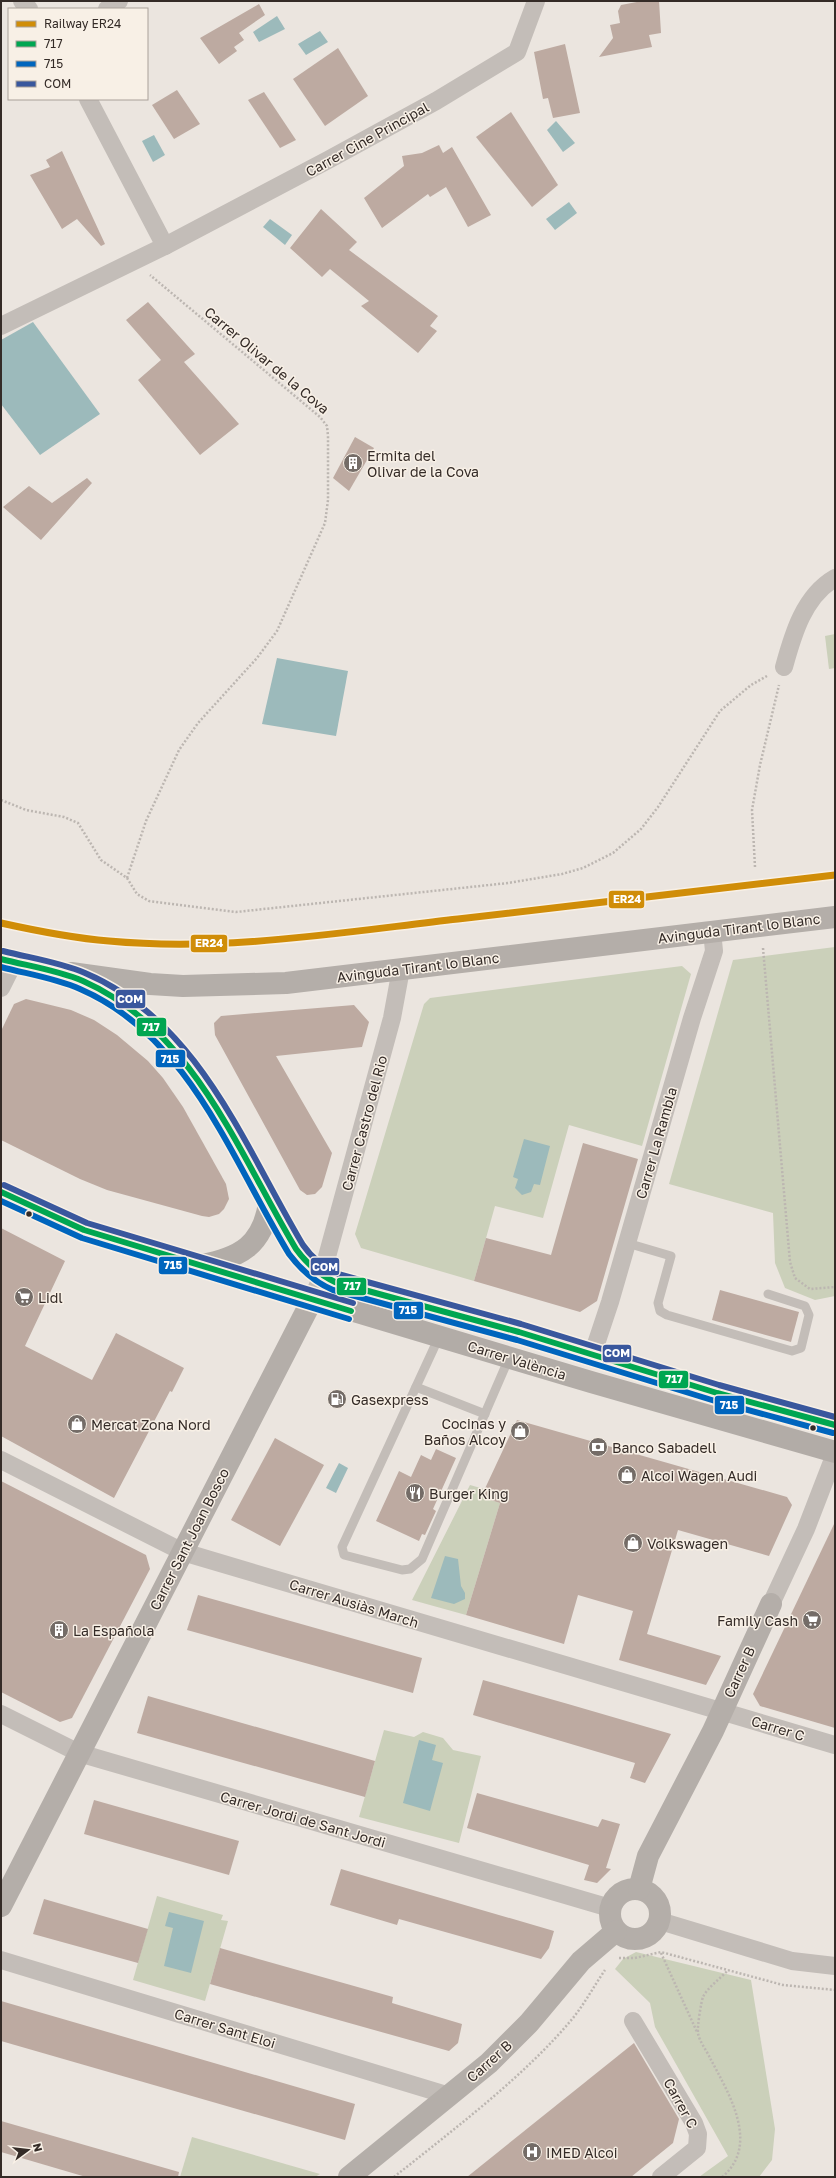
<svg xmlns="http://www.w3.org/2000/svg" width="836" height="2178" font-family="'Golos Text',sans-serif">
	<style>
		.green { fill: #cbd0ba }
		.water { fill: #9cbabb }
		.building { fill: #bdaaa1 }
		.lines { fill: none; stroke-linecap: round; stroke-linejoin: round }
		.path { stroke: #bcb6b1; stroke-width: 2.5; stroke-dasharray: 2 2; stroke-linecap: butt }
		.lane { stroke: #c3bdb8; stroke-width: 9 }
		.street { stroke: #c3bdb8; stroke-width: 18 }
		.secondary { stroke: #b4aea9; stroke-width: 22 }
		.primary { stroke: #b2aca7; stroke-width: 22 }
		.bus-1-casing { stroke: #f8f0e6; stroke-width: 9 }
		.bus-2-casing { stroke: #f8f0e6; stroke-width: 9 }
		.bus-3-casing { stroke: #f8f0e6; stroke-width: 9 }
		.bus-1 { stroke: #00a651; stroke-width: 6 }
		.bus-2 { stroke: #0065bd; stroke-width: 6 }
		.bus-3 { stroke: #39579d; stroke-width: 6 }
		.rail-1-casing { stroke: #f8f0e6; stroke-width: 10 }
		.rail-1 { stroke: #d08d08; stroke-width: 7 }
		.bus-dot { fill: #342b27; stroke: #f8f0e6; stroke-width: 1.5 }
		.labels { text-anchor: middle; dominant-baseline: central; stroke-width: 3; stroke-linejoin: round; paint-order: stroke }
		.street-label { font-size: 14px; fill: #342b27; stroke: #f8f0e6 }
		.poi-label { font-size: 14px; fill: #342b27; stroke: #f8f0e6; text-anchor: start }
		.line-badge { stroke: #f8f0e6; stroke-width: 1.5 }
		.badge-label { font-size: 11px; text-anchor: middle; font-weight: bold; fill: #fff }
	</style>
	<rect width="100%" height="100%" fill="#ebe5df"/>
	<g class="green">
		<path d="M835,634V668L829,669L825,636Z"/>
		<path d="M835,947V1296L815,1300L785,1288L775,1263L773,1213L669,1184L733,960Z"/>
		<path d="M682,966L691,974L642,1146L569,1125L543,1218L495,1206L474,1281L361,1248L355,1234L424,1004L430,998Z"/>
		<path d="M470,1485L484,1489L481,1497L500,1503L466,1615L412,1600Z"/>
		<path d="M384,1730L414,1737L423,1732L443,1738L453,1750L481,1756L459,1843L359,1817Z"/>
		<path d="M157,1896L223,1915L221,1920L228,1921L205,2001L133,1980Z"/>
		<path d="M636,1952L751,1980L775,2129L772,2160L759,2177H699L728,2156L655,2027L650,2003L615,1969L623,1959Z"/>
		<path d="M192,2137L320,2174L315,2177H180Z"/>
	</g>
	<g class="water">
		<path d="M277,16L285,29L259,42L253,32Z"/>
		<path d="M320,31L328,42L306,55L298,44Z"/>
		<path d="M556,121L575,143L563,152L547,130Z"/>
		<path d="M154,135L165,155L153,162L142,141Z"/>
		<path d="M569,202L577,213L555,230L546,219Z"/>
		<path d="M270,219L292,235L285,245L263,227Z"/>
		<path d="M33,322L100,414L40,455L1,404V340Z"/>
		<path d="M277,658L348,671L336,736L262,724Z"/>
		<path d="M524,1139L550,1146L540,1185L534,1184L531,1192L522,1195L515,1188L518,1179L513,1177Z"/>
		<path d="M339,1463L348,1468L336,1493L326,1488Z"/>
		<path d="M445,1556L458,1559L461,1586L465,1593V1599L454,1604L431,1598Z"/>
		<path d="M419,1740L436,1745L432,1760L443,1763L430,1811L403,1803Z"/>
		<path d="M169,1912L204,1921L191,1973L164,1966L173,1928L165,1926Z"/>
	</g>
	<g class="building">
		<path d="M642,1H659L661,33L649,35L652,47L599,57L613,38L610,25L620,23L618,11L621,5Z"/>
		<path d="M259,4L265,15L239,33L244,40L234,47L237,51L219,64L200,38Z"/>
		<path d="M565,44L580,113L553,118L548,98L543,99L534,52Z"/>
		<path d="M338,48L368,96L325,126L293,79Z"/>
		<path d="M177,90L200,124L174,139L152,105Z"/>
		<path d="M264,92L296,140L280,148L248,100Z"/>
		<path d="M511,112L558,185L532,207L476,137Z"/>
		<path d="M439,145L443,153L452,147L491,215L468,227L446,187L430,197L428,194L382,228L364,198L404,166L402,156L422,153Z"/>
		<path d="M62,151L105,244L101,246L77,219L62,229L30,175L50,167L46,160Z"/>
		<path d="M321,209L357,242L349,250L438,316L430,326L437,331L418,353L361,306L369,301L330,269L322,277L290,248Z"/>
		<path d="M148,302L195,354L184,362L239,424L200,455L138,380L161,360L126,320Z"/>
		<path d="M355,437L374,448L349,491L333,478Z"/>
		<path d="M87,478L92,483L41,540L3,507L29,486L52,503Z"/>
		<path d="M26,999L71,1010L94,1020L117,1035L148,1061L163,1078L183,1107L226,1184L229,1199L224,1209L219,1214L209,1217L202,1216L107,1190L80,1179L1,1140V1031L14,1004Z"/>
		<path d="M354,1005L369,1022L362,1047L276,1056L332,1153L322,1187L315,1194L307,1195L300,1190L215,1035L214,1023L221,1016Z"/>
		<path d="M583,1143L638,1159L597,1301L580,1312L474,1281L486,1238L551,1255Z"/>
		<path d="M1,1228L65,1261L25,1346L92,1380L116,1333L184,1368L172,1392L170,1391L114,1498L1,1436Z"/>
		<path d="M720,1290L799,1312L791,1342L712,1320Z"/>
		<path d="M517,1420L787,1497L792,1505L769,1556L678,1530L647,1634L721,1656L706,1685L619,1660L633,1611L578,1595L564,1644L466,1615L500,1503L481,1497Z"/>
		<path d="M275,1438L324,1465L280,1546L231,1520Z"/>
		<path d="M436,1449L456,1458L433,1509L436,1511L425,1535L422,1534L419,1541L376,1521L399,1471L411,1477L421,1455L431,1460Z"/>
		<path d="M1,1481L146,1555L150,1569L72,1718L60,1722L1,1692Z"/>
		<path d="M835,1522V1728L760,1706L753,1694Z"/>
		<path d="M198,1595L422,1658L413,1693L187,1630Z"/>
		<path d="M483,1680L568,1704L671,1734L645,1783L630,1778L635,1763L473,1715Z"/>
		<path d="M148,1696L375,1761L365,1797L137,1733Z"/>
		<path d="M477,1793L598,1827L602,1819L620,1824L606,1868L611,1869L597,1883L584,1880L589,1865L467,1828Z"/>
		<path d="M94,1800L239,1841L229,1875L84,1834Z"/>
		<path d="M341,1869L554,1931L549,1948L541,1959L399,1919L397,1925L330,1905Z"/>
		<path d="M44,1899L148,1929L138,1963L33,1934Z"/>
		<path d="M220,1948L393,1997L392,2003L462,2024L458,2043L449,2051L210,1984Z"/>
		<path d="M1,2001L355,2104L345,2140L1,2041Z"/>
		<path d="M634,2043L679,2119L673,2143L631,2177H467Z"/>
		<path d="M1,2121L179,2172L178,2177H86L1,2152Z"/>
	</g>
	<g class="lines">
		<g class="path">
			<path d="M1,800L26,810L64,817L78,823L101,860L127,878L137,894L149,901L236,912L508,883L562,874L583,868L613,853L641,829L658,807L720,711L751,685L767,676"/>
			<path d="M755,867L752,810L760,765L779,685"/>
			<path d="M127,878L146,821L179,750L198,723L257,658L277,631L325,523L328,500V436L327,426L320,417L150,275"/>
			<path d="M763,948L790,1262L795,1278L810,1289L835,1287"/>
			<path d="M661,1953L697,2032"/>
			<path d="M619,1958H635L661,1952L783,1985L835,1990"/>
			<path d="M394,2177C453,2130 526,2075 573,2018C585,2003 594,1986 605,1970"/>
			<path d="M722,2177C761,2145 728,2092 710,2058C707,2051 699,2041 698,2033C697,2028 701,2002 703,1997C707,1988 721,1978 728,1970"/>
		</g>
		<g class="lane">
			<path d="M627,1243L671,1256L658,1303L660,1311L667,1315L792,1351L801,1348L809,1315L805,1306L768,1294"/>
			<path d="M439,1337L342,1547L344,1555L402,1570L410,1569L422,1559L509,1358"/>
			<path d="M416,1387L485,1414"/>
		</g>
		<g class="street">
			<path d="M22,1L29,9"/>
			<path d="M107,9L119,1"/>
			<path d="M88,99L165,246"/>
			<path d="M1,326L165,246L328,160L436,101L517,52L536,1"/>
			<path d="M784,667C793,634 804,596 835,578"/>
			<path d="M1,988L14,962"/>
			<path d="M312,1300L322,1275L392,1018L401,969"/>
			<path d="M592,1356L610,1302L692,1018L714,951L712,931"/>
			<path d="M1,1460L183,1552L835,1745"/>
			<path d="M771,1604L806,1529L835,1454"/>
			<path d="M1,1714L79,1753L610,1908"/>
			<path d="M660,1921L792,1961L835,1966"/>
			<path d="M1,1960L450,2096"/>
			<path d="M633,2021L694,2123L698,2134L697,2148L661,2177"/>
		</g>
		<g class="secondary">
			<path d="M71,973L150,984L183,986L286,983L835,917"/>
			<circle cx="635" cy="1914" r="25"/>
			<path d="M639,1889L648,1856L713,1731L771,1604"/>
			<path d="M1,1906L312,1300"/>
			<path d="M349,2177L489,2063L529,2023L581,1961L616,1931"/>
		</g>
		<g class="primary">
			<path d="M1,959C32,967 64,971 93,986C204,1041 234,1153 296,1249C308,1267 316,1273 335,1282L519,1332L717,1393L835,1425"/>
			<path d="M1,1192L84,1230L130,1244L591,1382L835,1452"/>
			<path d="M201,1265C240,1258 263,1245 269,1203"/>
		</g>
		<g class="bus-1-casing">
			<g id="bus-1">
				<path d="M1,959C28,966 57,970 83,981C194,1030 238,1152 296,1249C307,1264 318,1274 335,1282L519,1332L717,1393L835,1425"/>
				<path d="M1,1192L84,1230L351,1311"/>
			</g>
		</g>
		<g class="bus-2-casing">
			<g id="bus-2">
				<path d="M1,967C27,974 55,978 80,989C189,1036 231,1158 289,1254C301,1270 314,1282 333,1290L517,1340L715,1401L833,1433"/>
				<path d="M1,1201L82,1238L349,1319"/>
			</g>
		</g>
		<g class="bus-3-casing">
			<g id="bus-3">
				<path d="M3,951C30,958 59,962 85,973C199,1021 244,1146 303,1245C312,1258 323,1267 338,1274L521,1324L719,1385L835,1417"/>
				<path d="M4,1185L87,1223L353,1303"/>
			</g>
		</g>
		<use href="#bus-1" class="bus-1"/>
		<use href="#bus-2" class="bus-2"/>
		<use href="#bus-3" class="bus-3"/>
		<g class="rail-1-casing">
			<path id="rail-1" d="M1,923C37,931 72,938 109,941C225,952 343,932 458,919C584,904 709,890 835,875"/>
		</g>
		<use href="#rail-1" class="rail-1"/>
	</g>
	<defs>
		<g id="building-disc" transform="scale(1)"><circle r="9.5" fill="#746c67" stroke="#f8f0e6"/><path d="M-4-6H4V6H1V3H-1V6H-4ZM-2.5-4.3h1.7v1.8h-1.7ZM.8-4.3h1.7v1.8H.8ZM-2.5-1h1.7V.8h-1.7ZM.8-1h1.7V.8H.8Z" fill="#fff"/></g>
		<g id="supermarket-disc" transform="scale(1)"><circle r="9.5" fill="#746c67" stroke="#f8f0e6"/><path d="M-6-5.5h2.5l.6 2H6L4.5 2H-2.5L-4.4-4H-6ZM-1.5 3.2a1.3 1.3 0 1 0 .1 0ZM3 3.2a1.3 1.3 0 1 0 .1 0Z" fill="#fff"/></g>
		<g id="fuel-disc" transform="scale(1)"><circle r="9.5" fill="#746c67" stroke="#f8f0e6"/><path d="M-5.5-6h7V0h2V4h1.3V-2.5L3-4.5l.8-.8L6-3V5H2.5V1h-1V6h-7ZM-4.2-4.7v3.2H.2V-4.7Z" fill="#fff"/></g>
		<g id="shop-disc" transform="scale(1)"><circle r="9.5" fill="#746c67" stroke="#f8f0e6"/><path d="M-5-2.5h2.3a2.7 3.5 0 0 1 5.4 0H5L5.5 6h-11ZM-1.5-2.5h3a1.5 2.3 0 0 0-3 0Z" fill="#fff"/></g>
		<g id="bank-disc" transform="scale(1)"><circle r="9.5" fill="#746c67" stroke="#f8f0e6"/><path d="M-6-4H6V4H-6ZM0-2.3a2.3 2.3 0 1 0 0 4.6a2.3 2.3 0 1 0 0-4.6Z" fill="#fff"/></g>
		<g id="restaurant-disc" transform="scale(1)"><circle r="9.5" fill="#746c67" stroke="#f8f0e6"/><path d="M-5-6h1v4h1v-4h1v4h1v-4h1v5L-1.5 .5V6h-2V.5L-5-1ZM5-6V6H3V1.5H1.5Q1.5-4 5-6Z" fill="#fff"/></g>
		<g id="hospital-disc" transform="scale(1)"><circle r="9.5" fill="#746c67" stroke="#f8f0e6"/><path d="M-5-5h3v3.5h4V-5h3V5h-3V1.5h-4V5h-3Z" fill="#fff"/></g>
	</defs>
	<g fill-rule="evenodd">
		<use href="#building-disc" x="353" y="463"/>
		<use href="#supermarket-disc" x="24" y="1297"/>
		<use href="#fuel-disc" x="337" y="1399"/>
		<use href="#shop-disc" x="77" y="1424"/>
		<use href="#shop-disc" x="520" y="1431"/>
		<use href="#bank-disc" x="598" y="1447"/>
		<use href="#shop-disc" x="627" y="1475"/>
		<use href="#restaurant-disc" x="415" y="1493"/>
		<use href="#shop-disc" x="633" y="1543"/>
		<use href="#supermarket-disc" x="812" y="1620"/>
		<use href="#building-disc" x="59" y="1630"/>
		<use href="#hospital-disc" x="532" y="2152"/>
	</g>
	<g class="bus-dot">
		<circle cx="29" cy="1214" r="3.5"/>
		<circle cx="813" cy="1428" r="3.5"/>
	</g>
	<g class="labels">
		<g class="street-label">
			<text transform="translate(367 139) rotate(-29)">Carrer Cine Principal</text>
			<text transform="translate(267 360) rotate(40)">Carrer Olivar de la Cova</text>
			<text transform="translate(739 928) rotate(-7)">Avinguda Tirant lo Blanc</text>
			<text transform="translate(418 967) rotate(-7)">Avinguda Tirant lo Blanc</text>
			<text transform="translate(364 1123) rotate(-75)">Carrer Castro del Rio</text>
			<text transform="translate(656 1143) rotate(-74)">Carrer La Rambla</text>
			<text transform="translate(517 1360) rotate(17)">Carrer València</text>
			<text transform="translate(189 1539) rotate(-63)">Carrer Sant Joan Bosco</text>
			<text transform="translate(354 1603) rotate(17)">Carrer Ausiàs March</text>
			<text transform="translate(739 1672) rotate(-65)">Carrer B</text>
			<text transform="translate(778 1728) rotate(17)">Carrer C</text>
			<text transform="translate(303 1819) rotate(16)">Carrer Jordi de Sant Jordi</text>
			<text transform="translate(225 2028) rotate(17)">Carrer Sant Eloi</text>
			<text transform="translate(489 2061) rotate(-42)">Carrer B</text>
			<text transform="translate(681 2103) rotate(61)">Carrer C</text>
		</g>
		<g class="poi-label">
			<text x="367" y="455">Ermita del<tspan x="367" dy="16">Olivar de la Cova</tspan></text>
			<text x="38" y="1297">Lidl</text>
			<text x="351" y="1399">Gasexpress</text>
			<text x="506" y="1423" text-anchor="end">Cocinas y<tspan x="506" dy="16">Baños Alcoy</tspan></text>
			<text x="91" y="1424">Mercat Zona Nord</text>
			<text x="612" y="1447">Banco Sabadell</text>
			<text x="641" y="1475">Alcoi Wagen Audi</text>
			<text x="429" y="1493">Burger King</text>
			<text x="647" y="1543">Volkswagen</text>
			<text x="798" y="1620" text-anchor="end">Family Cash</text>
			<text x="73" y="1630">La Española</text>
			<text x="546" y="2152">IMED Alcoi</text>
		</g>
	</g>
	<g class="line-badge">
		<rect x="608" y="890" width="37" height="19" rx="4" fill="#d08d08"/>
		<rect x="190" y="934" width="38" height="19" rx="4" fill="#d08d08"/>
		<rect x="115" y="989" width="31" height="20" rx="4" fill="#39579d"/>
		<rect x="136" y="1017" width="31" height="20" rx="4" fill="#00a651"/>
		<rect x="155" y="1049" width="31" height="19" rx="4" fill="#0065bd"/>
		<rect x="158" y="1256" width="30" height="19" rx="4" fill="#0065bd"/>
		<rect x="310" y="1257" width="30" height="19" rx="4" fill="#39579d"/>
		<rect x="336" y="1277" width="31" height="19" rx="4" fill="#00a651"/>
		<rect x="393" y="1301" width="31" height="19" rx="4" fill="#0065bd"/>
		<rect x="602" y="1344" width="30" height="19" rx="4" fill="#39579d"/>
		<rect x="658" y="1370" width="31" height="19" rx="4" fill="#00a651"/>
		<rect x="714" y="1395" width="31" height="20" rx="4" fill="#0065bd"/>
	</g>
	<g class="badge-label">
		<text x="627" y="903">ER24</text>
		<text x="209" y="947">ER24</text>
		<text x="130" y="1003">COM</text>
		<text x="151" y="1031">717</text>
		<text x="170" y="1063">715</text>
		<text x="173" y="1269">715</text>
		<text x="325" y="1271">COM</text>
		<text x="352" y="1290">717</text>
		<text x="408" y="1314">715</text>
		<text x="617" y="1357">COM</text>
		<text x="674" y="1383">717</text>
		<text x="729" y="1409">715</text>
	</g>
	<rect width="836" height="2178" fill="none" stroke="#342b27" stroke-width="4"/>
	<rect x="8" y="8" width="140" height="92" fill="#f8f0e6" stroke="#aaa19a"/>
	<rect x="16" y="21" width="20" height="6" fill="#d08d08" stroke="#aaa19a"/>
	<text x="44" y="28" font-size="12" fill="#342b27">Railway ER24</text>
	<rect x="16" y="41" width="20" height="6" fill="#00a651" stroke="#aaa19a"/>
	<text x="44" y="48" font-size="12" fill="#342b27">717</text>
	<rect x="16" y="61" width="20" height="6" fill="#0065bd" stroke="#aaa19a"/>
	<text x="44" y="68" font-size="12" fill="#342b27">715</text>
	<rect x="16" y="81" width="20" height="6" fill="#39579d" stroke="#aaa19a"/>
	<text x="44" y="88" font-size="12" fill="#342b27">COM</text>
	<g transform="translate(28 2150) rotate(75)" stroke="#f8f0e6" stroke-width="3" paint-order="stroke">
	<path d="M0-3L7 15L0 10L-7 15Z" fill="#342b27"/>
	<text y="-6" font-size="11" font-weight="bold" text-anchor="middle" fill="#342b27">N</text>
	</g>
</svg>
